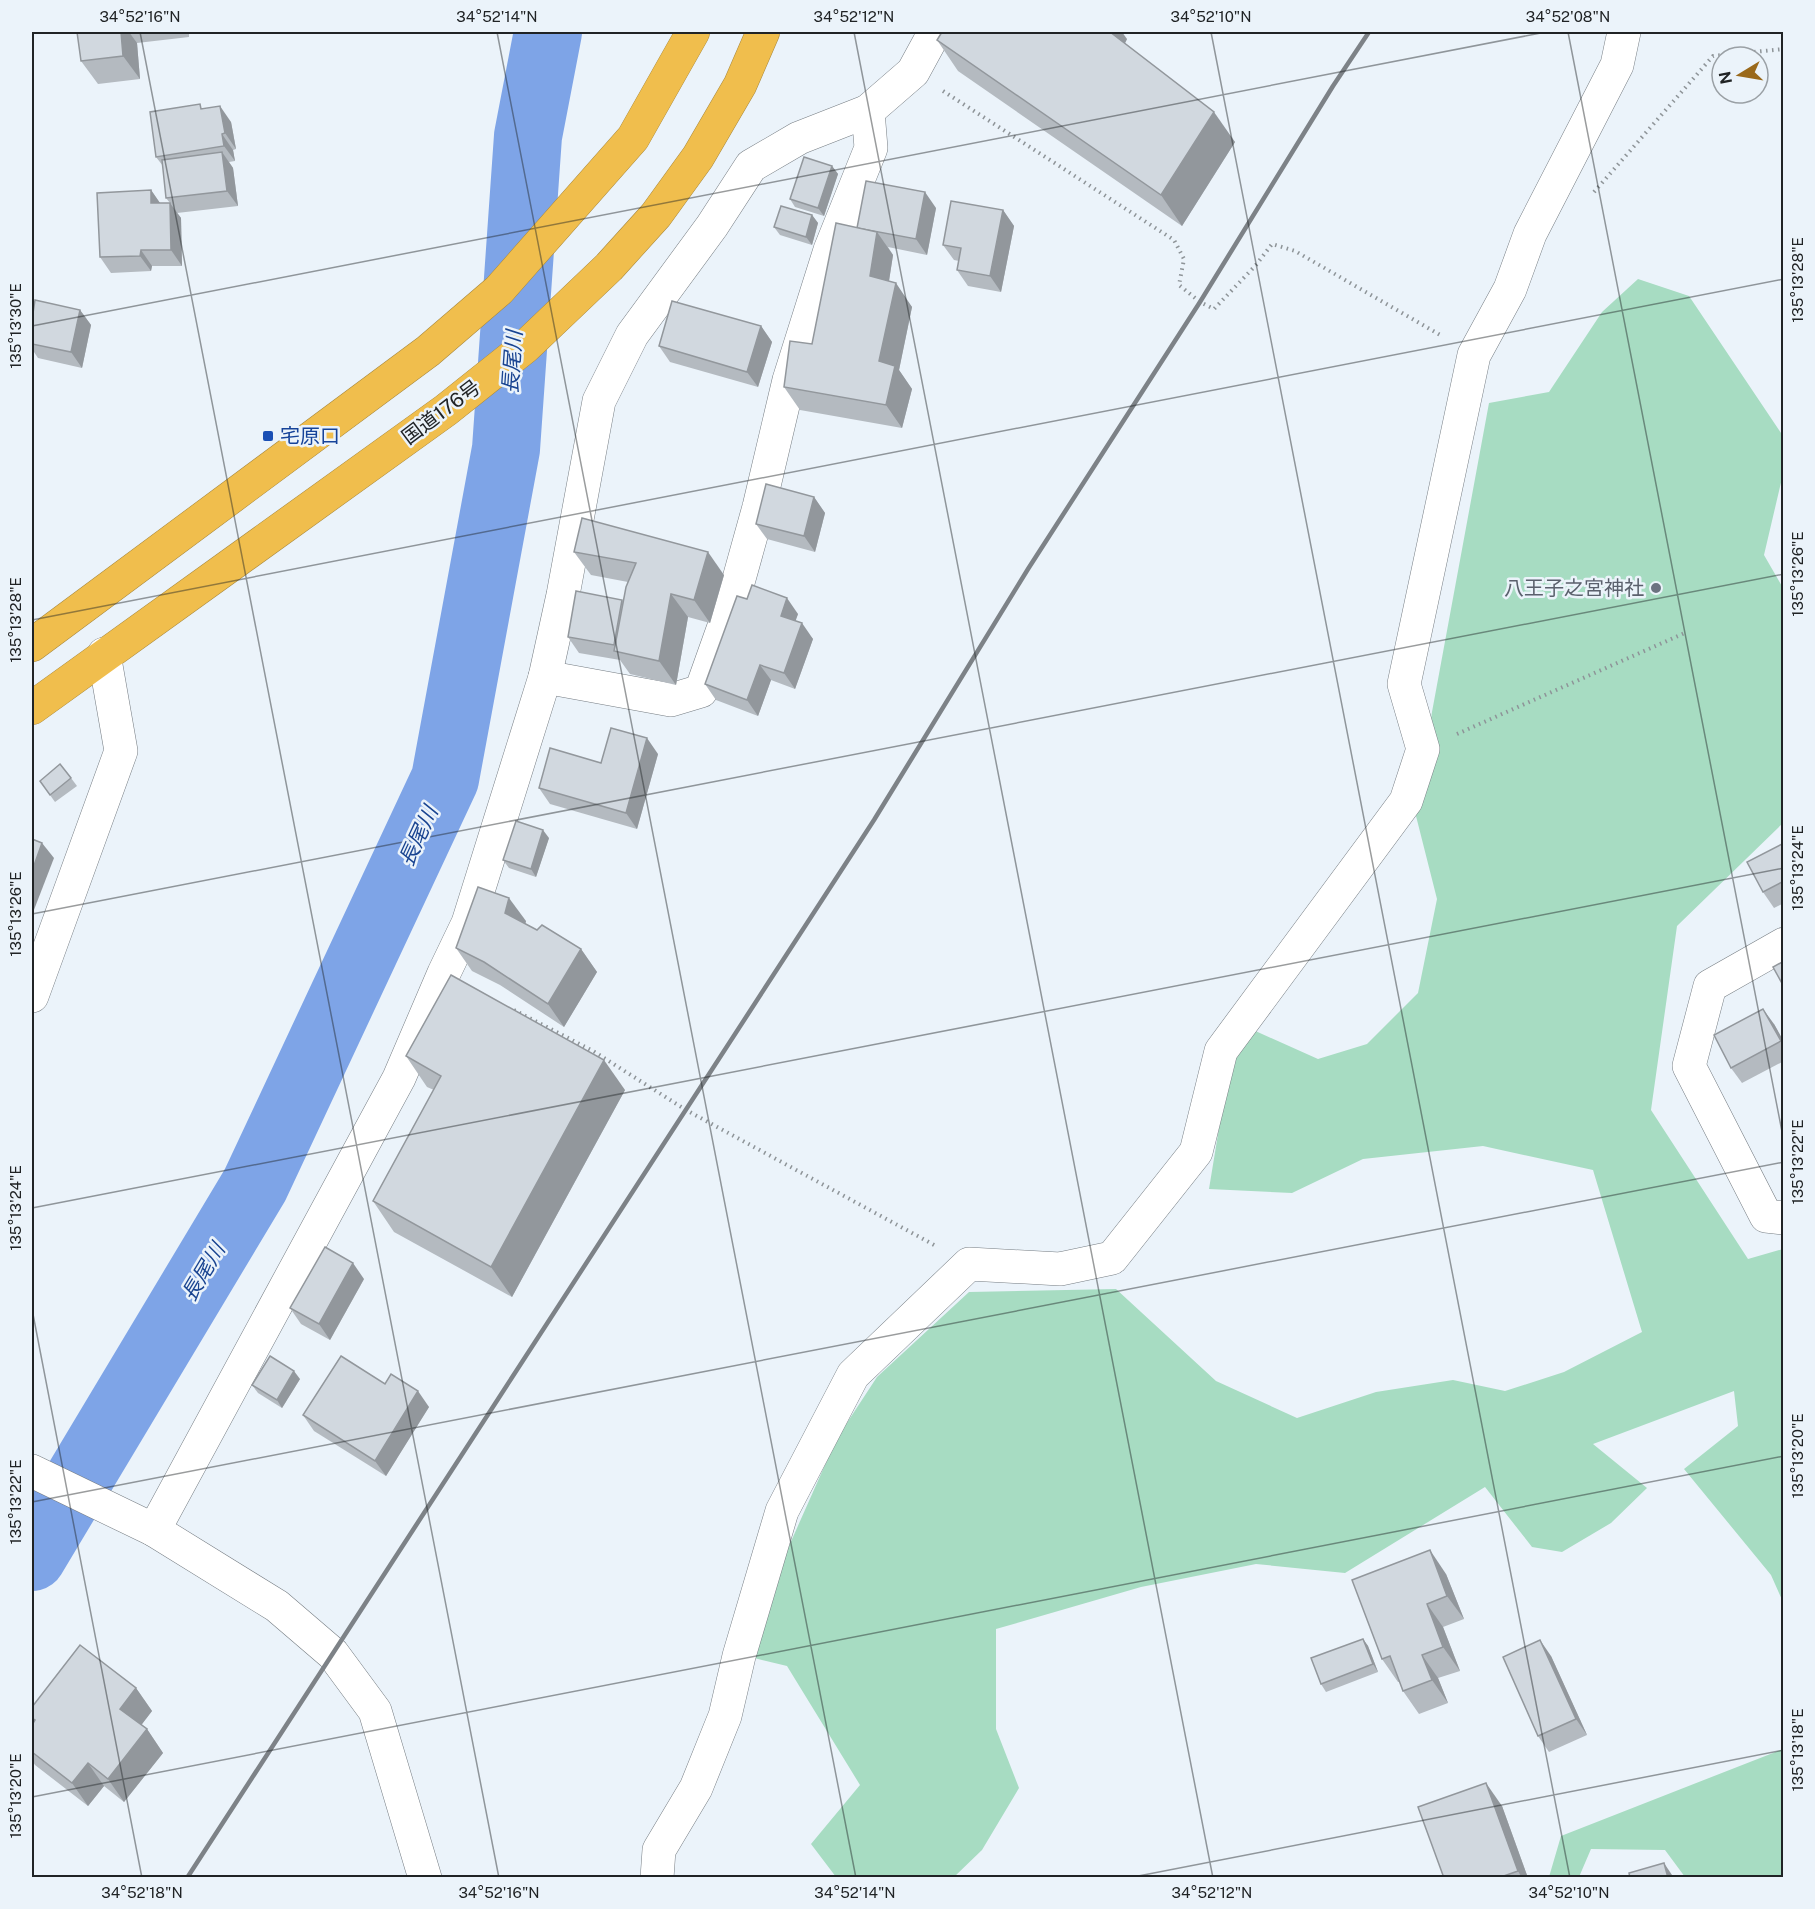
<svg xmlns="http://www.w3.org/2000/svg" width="1815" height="1909" font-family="'Public Sans','Noto Sans JP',sans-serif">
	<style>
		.green { fill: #a7dcc2 }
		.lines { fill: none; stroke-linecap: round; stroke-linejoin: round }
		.river { stroke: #7ea4e7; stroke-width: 68 }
		.minor-casing { stroke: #767d83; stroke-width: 34 }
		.highway-casing { stroke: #a7883f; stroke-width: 34 }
		.path { stroke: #8e9498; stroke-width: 4; stroke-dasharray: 1.5 4.5; stroke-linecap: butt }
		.minor { stroke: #fff; stroke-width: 33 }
		.highway { stroke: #f0be4d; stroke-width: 33 }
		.rail { stroke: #7d8287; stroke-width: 4.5 }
		.wall { fill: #b4bac0 }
		.shaded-wall { fill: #92979c }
		.building { fill: #d1d8df; stroke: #92979c; stroke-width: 1.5 }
		.ticks { fill: none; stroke: #202325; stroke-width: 1.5; stroke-opacity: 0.45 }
		.transit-dot { fill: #1a4fb4; stroke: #ebf3fa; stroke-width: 2 }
		.worship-dot { fill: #6b7280; stroke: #ebf3fa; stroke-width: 2 }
		.labels { text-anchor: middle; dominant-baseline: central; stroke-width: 5; stroke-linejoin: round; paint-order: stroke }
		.street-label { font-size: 20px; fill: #202325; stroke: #ebf3fa }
		.transit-label { font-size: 20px; fill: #164399; stroke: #ebf3fa; text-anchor: start }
		.worship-label { font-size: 20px; fill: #5b616d; stroke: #ebf3fa; text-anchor: end }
		.water-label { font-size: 21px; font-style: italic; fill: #194491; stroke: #ebf3fa }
		.neatline { fill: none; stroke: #202325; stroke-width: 2 }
		.ticks-label { font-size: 15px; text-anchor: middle; fill: #202325 }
	</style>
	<rect width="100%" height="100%" fill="#ebf3fa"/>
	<g class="green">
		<path d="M1638,279L1689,296L1783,436V474L1764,555L1783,588L1784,822L1677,926L1651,1110L1748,1259L1783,1249V1602L1771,1575L1684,1469L1738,1426L1734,1391L1593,1444L1647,1488L1611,1523L1562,1552L1532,1547L1485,1487L1345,1573L1256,1564L1141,1587L996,1629V1729L1019,1788L982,1850L954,1877H836L811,1844L860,1785L787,1666L754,1658L765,1600L837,1438L877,1377L969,1292L1116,1289L1216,1381L1297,1418L1376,1392L1453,1380L1505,1391L1564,1372L1642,1332L1593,1170L1483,1146L1363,1159L1292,1193L1209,1189L1231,1055L1251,1029L1318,1059L1367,1044L1418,993L1437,899L1416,816L1432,712L1489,403L1549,392L1602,312Z"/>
		<path d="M1783,1749V1877H1685L1665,1850L1591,1849L1579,1877H1549L1561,1836Z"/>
	</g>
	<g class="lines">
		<path class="river" d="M32,1557L255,1185L445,779L506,449L528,136L548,32"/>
		<g class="minor-casing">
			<g id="minor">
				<path d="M545,677L671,700L701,691L732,604L759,507L789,380L830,250L871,148L868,111"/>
				<path d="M1784,944L1710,986L1689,1066L1766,1216L1784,1218"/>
				<path d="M32,996L121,751L104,654"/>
				<path d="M32,1471L154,1530L277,1606L333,1654L375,1711L425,1878"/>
				<path d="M154,1530L399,1078L444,973L468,923L545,677L563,595L599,401L632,335L712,226L751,166L799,138L868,111L913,72L931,39V32"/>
				<path d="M657,1878L659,1850L696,1788L725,1716L739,1656L782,1511L853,1375L969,1264L1060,1269L1112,1258L1196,1152L1221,1051L1406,801L1423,749L1404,684L1474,355L1510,289L1530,234L1617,65L1624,32"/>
			</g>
		</g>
		<g class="highway-casing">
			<g id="highway">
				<path d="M32,645L428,351L499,290L633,138L693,32"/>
				<path d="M32,708L446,410L525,347L609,267L656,215L698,157L740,85L763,32"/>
			</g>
		</g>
		<g class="path">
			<path d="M943,91L1174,240L1184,259L1179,285L1200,302L1214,309L1256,265L1272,244L1295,251L1442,336"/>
			<path d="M1594,192L1713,56L1784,49"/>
			<path d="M1457,734L1687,632"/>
			<path d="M514,1010L593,1051L686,1110L936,1246"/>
		</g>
		<use href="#minor" class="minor"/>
		<use href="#highway" class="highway"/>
		<path class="rail" d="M187,1878L874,820L1028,569L1200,302L1333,86L1369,32"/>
	</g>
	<g class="wall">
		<path d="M77,32H189V37L137,43L140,79L98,84L81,61Z"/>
		<path d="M1127,39L1125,43L1235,142L1182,226L958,71L937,40Z"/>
		<path d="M203,109L231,122L236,149L233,150L235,161L229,162L233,168L238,206L177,213L181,218L182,266H152L151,271L111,273L100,257L151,190L160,203H170L166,198L163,166L156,157Z"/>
		<path d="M832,166L838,174L824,216L795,207L790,199Z"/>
		<path d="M936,208L927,255L888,247L893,255L889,281L912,307L899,370L912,389L902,428L800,410L784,387L812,344L857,227Z"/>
		<path d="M1003,210L1014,226L1001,292L968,286L957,270L959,261L954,260L943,245Z"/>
		<path d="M812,215L818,223L812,245L780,235L774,227Z"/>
		<path d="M80,310L91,325L82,368L38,358L32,349V320Z"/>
		<path d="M761,326L772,342L758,387L670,362L659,346Z"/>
		<path d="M814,497L825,513L815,552L767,539L756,524Z"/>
		<path d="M574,552L724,575L710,623L688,617L676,685L630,674L620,660L579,653L568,637L622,600L623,601L628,582L591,575Z"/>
		<path d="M747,599L798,614L795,621L813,639L795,689L771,680L758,716L716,700L705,684Z"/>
		<path d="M658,754L637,829L550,804L539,788L601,763Z"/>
		<path d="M71,778L77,786L55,802L40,781Z"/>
		<path d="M549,838L536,877L509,868L503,860Z"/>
		<path d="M1784,843V903L1774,908L1763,892Z"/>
		<path d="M526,921L525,924L537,930L581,949L597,972L564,1027L500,985L472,971L456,948Z"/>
		<path d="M1774,1024L1784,1042V1061L1742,1083L1731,1068Z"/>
		<path d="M406,1056L625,1090L512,1297L394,1232L373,1201L434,1090L427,1087Z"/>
		<path d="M364,1279L330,1340L301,1324L290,1308Z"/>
		<path d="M300,1379L282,1408L258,1393L252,1385Z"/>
		<path d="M385,1384L429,1407L386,1476L314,1431L303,1415Z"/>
		<path d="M1446,1574L1464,1619L1443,1627L1460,1671L1438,1678L1448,1703L1419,1714L1403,1691L1400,1682H1398L1382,1659Z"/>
		<path d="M1363,1639L1368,1646L1378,1672L1326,1692L1321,1684Z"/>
		<path d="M1551,1656L1587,1735L1549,1752L1538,1736Z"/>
		<path d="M136,1688L152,1711L141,1725L147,1729L163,1753L124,1802L104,1786L88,1806L35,1765L32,1760V1725L33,1723L32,1721V1707Z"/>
		<path d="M1502,1806L1528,1878H1444Z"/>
	</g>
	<g class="shaded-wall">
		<path d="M121,32H129L137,43L140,79L123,56Z"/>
		<path d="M1105,32H1122L1127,39L1120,53Z"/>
		<path d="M220,106L231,122L236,149L225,133Z"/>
		<path d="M1214,112L1235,142L1182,226L1161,195Z"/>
		<path d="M222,134L233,150L235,161L224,146Z"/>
		<path d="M222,152L233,168L238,206L227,191Z"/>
		<path d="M832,166L838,174L824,216L818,208Z"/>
		<path d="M151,190L162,206L151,203Z"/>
		<path d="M925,192L936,208L927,255L916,239Z"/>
		<path d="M170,203L181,218L182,266L171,250Z"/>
		<path d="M1003,210L1014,226L1001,292L990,276Z"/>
		<path d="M812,215L818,223L812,245L806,237Z"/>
		<path d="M877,232L893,255L886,300L870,276Z"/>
		<path d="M141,250L152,266L151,271L140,256Z"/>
		<path d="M896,283L912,307L899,370L912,389L902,428L886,405L879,361Z"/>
		<path d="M80,310L91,325L82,368L71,352Z"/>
		<path d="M761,326L772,342L758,387L747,372Z"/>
		<path d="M814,497L825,513L815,552L804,536Z"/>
		<path d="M708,552L724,575L710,623L694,600Z"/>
		<path d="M671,594L688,617L676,685L659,661Z"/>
		<path d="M787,598L798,614L792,631L781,616Z"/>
		<path d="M802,623L813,639L795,689L784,673Z"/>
		<path d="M760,665L771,680L758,716L747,700Z"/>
		<path d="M647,738L658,754L637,829L626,813Z"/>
		<path d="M543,830L549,838L536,877L531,869Z"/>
		<path d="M42,843L54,858L32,915V871Z"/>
		<path d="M509,898L526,921L522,936L505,913Z"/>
		<path d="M581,949L597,972L564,1027L548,1004Z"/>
		<path d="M1763,1009L1774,1024L1784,1042V1045Z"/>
		<path d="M604,1060L625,1090L512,1297L491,1267Z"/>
		<path d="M353,1263L364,1279L330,1340L319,1324Z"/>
		<path d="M294,1371L300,1379L282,1408L277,1400Z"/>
		<path d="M418,1391L429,1407L386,1476L375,1461Z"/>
		<path d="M1430,1550L1446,1574L1464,1619L1447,1596Z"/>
		<path d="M1427,1604L1443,1627L1460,1671L1443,1647Z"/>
		<path d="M1363,1639L1368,1646L1378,1672L1373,1664Z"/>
		<path d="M1540,1640L1551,1656L1587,1735L1576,1719Z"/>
		<path d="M1422,1655L1438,1678L1448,1703L1432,1680Z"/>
		<path d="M136,1688L152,1711L136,1732L120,1709Z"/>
		<path d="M147,1729L163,1753L124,1802L108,1779Z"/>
		<path d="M88,1763L104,1786L88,1806L72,1783Z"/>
		<path d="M1486,1783L1502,1806L1528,1878H1522L1518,1871Z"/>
		<path d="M1664,1863L1674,1878H1668Z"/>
	</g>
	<g class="building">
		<path d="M77,32H121L123,56L81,61Z"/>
		<path d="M942,32H1110L1214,112L1161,195L937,40Z"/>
		<path d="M200,104L201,109L220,106L225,133L222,134L224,146L156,157L150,112Z"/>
		<path d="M222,152L227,191L166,198L162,160Z"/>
		<path d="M804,157L832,166L818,208L790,199Z"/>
		<path d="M866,181L925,192L916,239L857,228Z"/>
		<path d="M151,190V203H170L171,250H141L140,256L100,257L97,193Z"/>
		<path d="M951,201L1003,210L990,276L957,270L961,248L943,245Z"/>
		<path d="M781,206L812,215L806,237L774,227Z"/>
		<path d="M836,223L877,232L870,276L896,283L879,361L895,366L886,405L784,387L790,341L812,344Z"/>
		<path d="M35,300L80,310L71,352L32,344V320Z"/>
		<path d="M672,301L761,326L747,372L659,346Z"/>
		<path d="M766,484L814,497L804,536L756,524Z"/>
		<path d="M582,518L708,552L694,600L671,594L659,661L614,651L626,587L636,563L574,552Z"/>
		<path d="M752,585L787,598L781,616L802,623L784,673L760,665L747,700L705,684L737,596L747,599Z"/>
		<path d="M576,591L622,600L614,645L568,637Z"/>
		<path d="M611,728L647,738L626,813L539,788L550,748L601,763Z"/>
		<path d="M60,764L71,778L50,795L40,781Z"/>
		<path d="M516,821L543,830L531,869L503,860Z"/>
		<path d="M32,839L42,843L32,871Z"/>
		<path d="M1784,843V881L1763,892L1747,862Z"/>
		<path d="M478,887L509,898L505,913L537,930L542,925L581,949L548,1004L484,962L456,948Z"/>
		<path d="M1784,961V987L1773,967Z"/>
		<path d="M451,975L604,1060L491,1267L373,1201L441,1076L406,1056Z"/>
		<path d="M1763,1009L1781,1041L1731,1068L1714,1035Z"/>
		<path d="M325,1247L353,1263L319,1324L290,1308Z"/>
		<path d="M270,1356L294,1371L277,1400L252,1385Z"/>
		<path d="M341,1356L385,1384L391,1374L418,1391L375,1461L303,1415Z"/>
		<path d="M1430,1550L1447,1596L1427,1604L1443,1647L1422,1655L1432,1680L1403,1691L1390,1656L1382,1659L1352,1580Z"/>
		<path d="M1363,1639L1373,1664L1321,1684L1311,1658Z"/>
		<path d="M1540,1640L1576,1719L1538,1736L1503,1657Z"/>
		<path d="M80,1645L136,1688L120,1709L147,1729L108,1779L88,1763L72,1783L32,1752V1725L35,1720L32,1718V1707Z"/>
		<path d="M1486,1783L1518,1871L1498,1878H1444L1418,1807Z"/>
		<path d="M1664,1863L1668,1878H1630L1629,1873Z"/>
	</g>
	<path class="ticks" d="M32,32H33M140,32L499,1878M497,32L856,1878M854,32L1213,1878M1211,32L1570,1878M1568,32L1784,1142M32,326L1546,32M32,620L1784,279M32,914L1784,574M32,1208L1784,868M32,1309L142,1878M32,1502L1784,1162M32,1797L1784,1456M1128,1878L1784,1750"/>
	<rect class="transit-dot" x="262" y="430" width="12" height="12" rx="3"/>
	<circle class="worship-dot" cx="1656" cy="588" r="6"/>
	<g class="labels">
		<g class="street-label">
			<text transform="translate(441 412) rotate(-37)">国道176号</text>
		</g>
		<g class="transit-label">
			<text x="280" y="436">宅原口</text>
		</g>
		<g class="worship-label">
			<text x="1644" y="588">八王子之宮神社</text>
		</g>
		<g class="water-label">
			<text transform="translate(512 362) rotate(-86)">長尾川</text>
			<text transform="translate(418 836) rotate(-65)">長尾川</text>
			<text transform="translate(203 1272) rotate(-59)">長尾川</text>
		</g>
	</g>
	<rect width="1815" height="1909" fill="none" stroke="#ebf3fa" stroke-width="66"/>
	<g transform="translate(1740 75) rotate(259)"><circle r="28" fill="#ebf3fa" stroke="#9aa0a5" stroke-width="1.5"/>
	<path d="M0-4.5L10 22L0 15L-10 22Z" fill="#9a691b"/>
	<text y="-9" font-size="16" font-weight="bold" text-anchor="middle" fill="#202325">N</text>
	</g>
	<rect x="33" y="33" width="1749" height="1843" class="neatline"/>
	<g class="ticks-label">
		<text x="140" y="22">34°52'16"N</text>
		<text x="497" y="22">34°52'14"N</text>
		<text x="854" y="22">34°52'12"N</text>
		<text x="1211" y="22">34°52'10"N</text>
		<text x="1568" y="22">34°52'08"N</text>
		<text transform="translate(1798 280) rotate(-90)" y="5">135°13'28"E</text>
		<text transform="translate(16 326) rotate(-90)" y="5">135°13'30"E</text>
		<text transform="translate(1798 574) rotate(-90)" y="5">135°13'26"E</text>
		<text transform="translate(16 620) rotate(-90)" y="5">135°13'28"E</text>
		<text transform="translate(1798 868) rotate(-90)" y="5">135°13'24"E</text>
		<text transform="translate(16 914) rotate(-90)" y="5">135°13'26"E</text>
		<text transform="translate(1798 1162) rotate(-90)" y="5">135°13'22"E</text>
		<text transform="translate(16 1208) rotate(-90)" y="5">135°13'24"E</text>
		<text transform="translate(1798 1456) rotate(-90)" y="5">135°13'20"E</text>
		<text transform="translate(16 1502) rotate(-90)" y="5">135°13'22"E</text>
		<text transform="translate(1798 1750) rotate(-90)" y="5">135°13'18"E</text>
		<text transform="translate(16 1796) rotate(-90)" y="5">135°13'20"E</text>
		<text x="142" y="1898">34°52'18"N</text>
		<text x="499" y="1898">34°52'16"N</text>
		<text x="855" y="1898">34°52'14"N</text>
		<text x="1212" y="1898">34°52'12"N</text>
		<text x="1569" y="1898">34°52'10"N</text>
	</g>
</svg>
